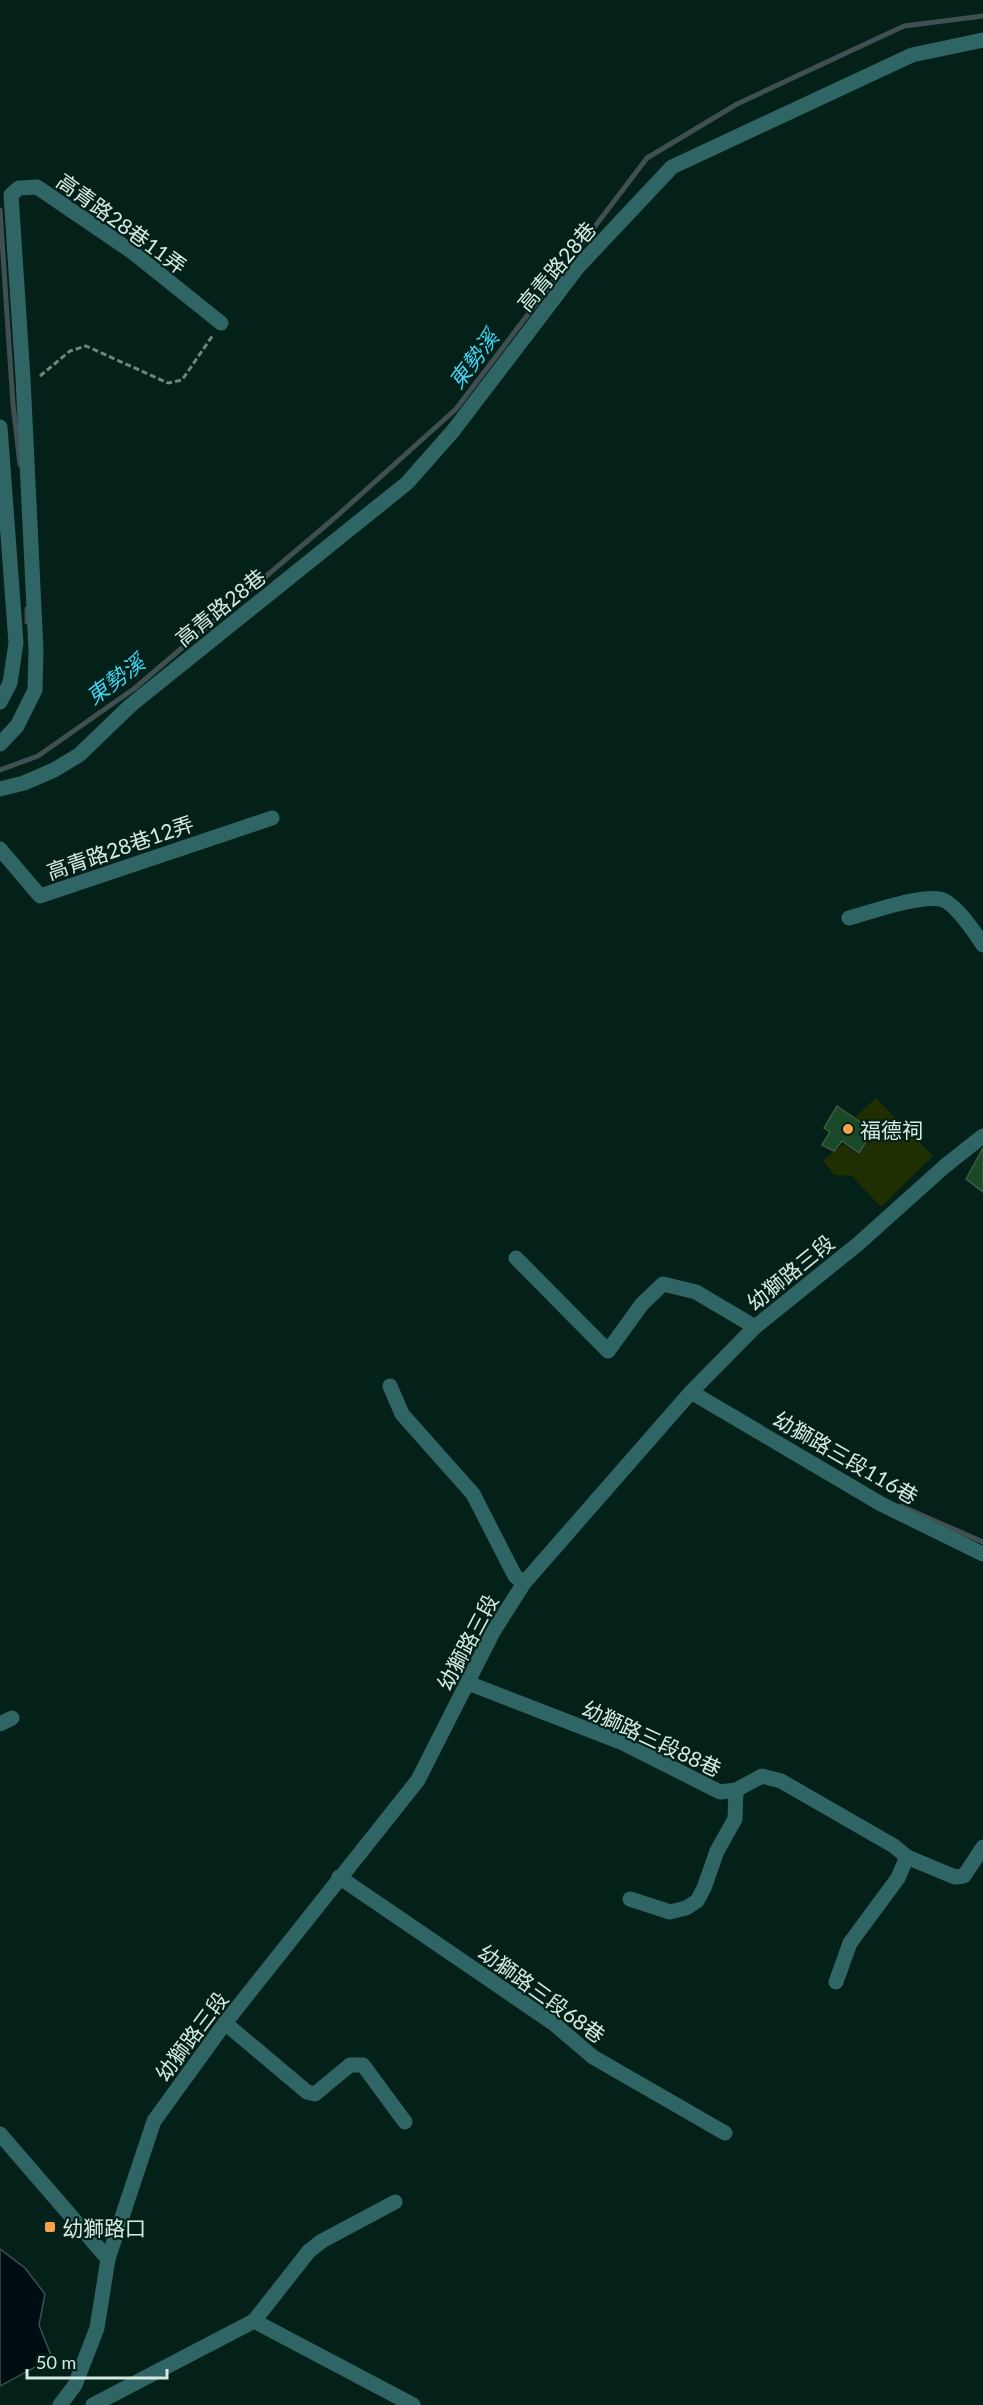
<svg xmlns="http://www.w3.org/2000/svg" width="983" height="2405" font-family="Lato,'Noto Sans TC',sans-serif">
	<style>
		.green { fill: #1f2f02 }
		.water { fill: #000d12; stroke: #404f51; stroke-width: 1.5 }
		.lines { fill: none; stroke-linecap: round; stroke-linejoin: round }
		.stream { stroke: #404f51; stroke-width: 5 }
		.building { fill: #1a4927; stroke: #3f5a45; stroke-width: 1.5 }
		.path { stroke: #6d867f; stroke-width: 3; stroke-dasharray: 6 3; stroke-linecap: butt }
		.minor { stroke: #2f6665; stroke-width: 15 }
		.poi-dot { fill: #f8a14a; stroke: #042119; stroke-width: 2 }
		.labels { text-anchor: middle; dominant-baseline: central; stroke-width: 4.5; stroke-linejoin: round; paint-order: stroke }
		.street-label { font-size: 21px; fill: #d5eae3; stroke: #042119 }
		.poi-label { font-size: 21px; fill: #d5eae3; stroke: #042119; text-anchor: start }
		.water-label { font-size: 22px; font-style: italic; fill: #41d4f4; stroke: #042119 }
	</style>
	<rect width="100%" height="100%" fill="#042119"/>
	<path class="green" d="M876,1098L933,1156L881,1207L852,1176L834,1175L823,1160L844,1144L859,1155L875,1131L855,1117Z"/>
	<path class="water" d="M0,2249L25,2268L45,2294L39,2325L52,2358L0,2386Z"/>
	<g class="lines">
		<g class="stream">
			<path d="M0,210L13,404L20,465"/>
			<path d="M27,609V622"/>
			<path d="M0,770L38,756L135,688L338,515L456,409L647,158L737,104L904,26L983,16"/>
			<path d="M901,1506L983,1542"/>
		</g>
	</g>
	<g class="building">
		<path d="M837,1106L873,1131L859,1153L842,1141L834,1151L822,1145L830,1132L824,1128Z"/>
		<path d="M983,1148V1192L966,1179Z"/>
	</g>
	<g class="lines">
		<path class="path" d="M40,376L70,351L86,346L168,383L182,380L213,335"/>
		<g class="minor">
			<path d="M0,427L16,643L10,683L0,702"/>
			<path d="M0,744L17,726L35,690L36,650L23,378L11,195L19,188L37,187L131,251L221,323"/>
			<path d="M0,789L24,783L54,770L79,755L131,705L407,483L453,431L578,267L672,167L912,55L983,40"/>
			<path d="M0,849L40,896L272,818"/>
			<path d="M849,918C871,912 919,895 940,899C955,902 975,933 983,945"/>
			<path d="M516,1258L608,1351L642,1304L663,1284L696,1292L755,1327"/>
			<path d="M390,1386L402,1414L473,1494L515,1576L524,1583"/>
			<path d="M691,1392L881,1504L983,1554"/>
			<path d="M468,1683L623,1743L720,1792L736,1790L762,1776L781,1781L894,1846L907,1857L898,1878L850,1943L836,1982"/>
			<path d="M0,1724L12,1718"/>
			<path d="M907,1857L955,1877L964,1876L983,1847"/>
			<path d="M339,1877L553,2023L593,2057L725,2133"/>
			<path d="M630,1899L670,1912L686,1908L697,1901L704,1888L717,1851L735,1819L736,1790"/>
			<path d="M225,2023L307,2092L315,2094L350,2065H363L405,2122"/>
			<path d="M0,2134L108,2259"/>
			<path d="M254,2321L309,2251L322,2241L395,2202"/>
			<path d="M60,2405L75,2385L97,2328L108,2259L154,2121L225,2023L418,1780L493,1632L524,1583L691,1392L755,1327L858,1244L945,1166L983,1136"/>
			<path d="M93,2405L254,2321L413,2405"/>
		</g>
	</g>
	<g class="poi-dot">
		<circle cx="848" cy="1129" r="6"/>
		<rect x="44" y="2221" width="12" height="12" rx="3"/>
	</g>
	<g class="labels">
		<g class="street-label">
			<text transform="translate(122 223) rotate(36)">高青路28巷11弄</text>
			<text transform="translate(556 266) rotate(-50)">高青路28巷</text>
			<text transform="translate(220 607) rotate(-39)">高青路28巷</text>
			<text transform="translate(120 847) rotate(-19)">高青路28巷12弄</text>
			<text transform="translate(790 1272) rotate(-39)">幼獅路三段</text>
			<text transform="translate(846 1457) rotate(30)">幼獅路三段116巷</text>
			<text transform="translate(467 1642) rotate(-62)">幼獅路三段</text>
			<text transform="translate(652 1738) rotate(25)">幼獅路三段88巷</text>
			<text transform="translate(542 1993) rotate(36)">幼獅路三段68巷</text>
			<text transform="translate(191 2036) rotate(-53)">幼獅路三段</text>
		</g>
		<g class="poi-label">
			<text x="860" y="1129">福德祠</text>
			<text x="62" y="2227">幼獅路口</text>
		</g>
		<g class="water-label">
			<text transform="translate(473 359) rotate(-53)">東勢溪</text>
			<text transform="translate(115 679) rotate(-37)">東勢溪</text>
		</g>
	</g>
	<path d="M27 2369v9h140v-9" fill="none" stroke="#d5eae3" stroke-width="3"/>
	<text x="36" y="2369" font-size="18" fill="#d5eae3" stroke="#042119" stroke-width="4.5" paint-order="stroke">50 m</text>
</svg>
